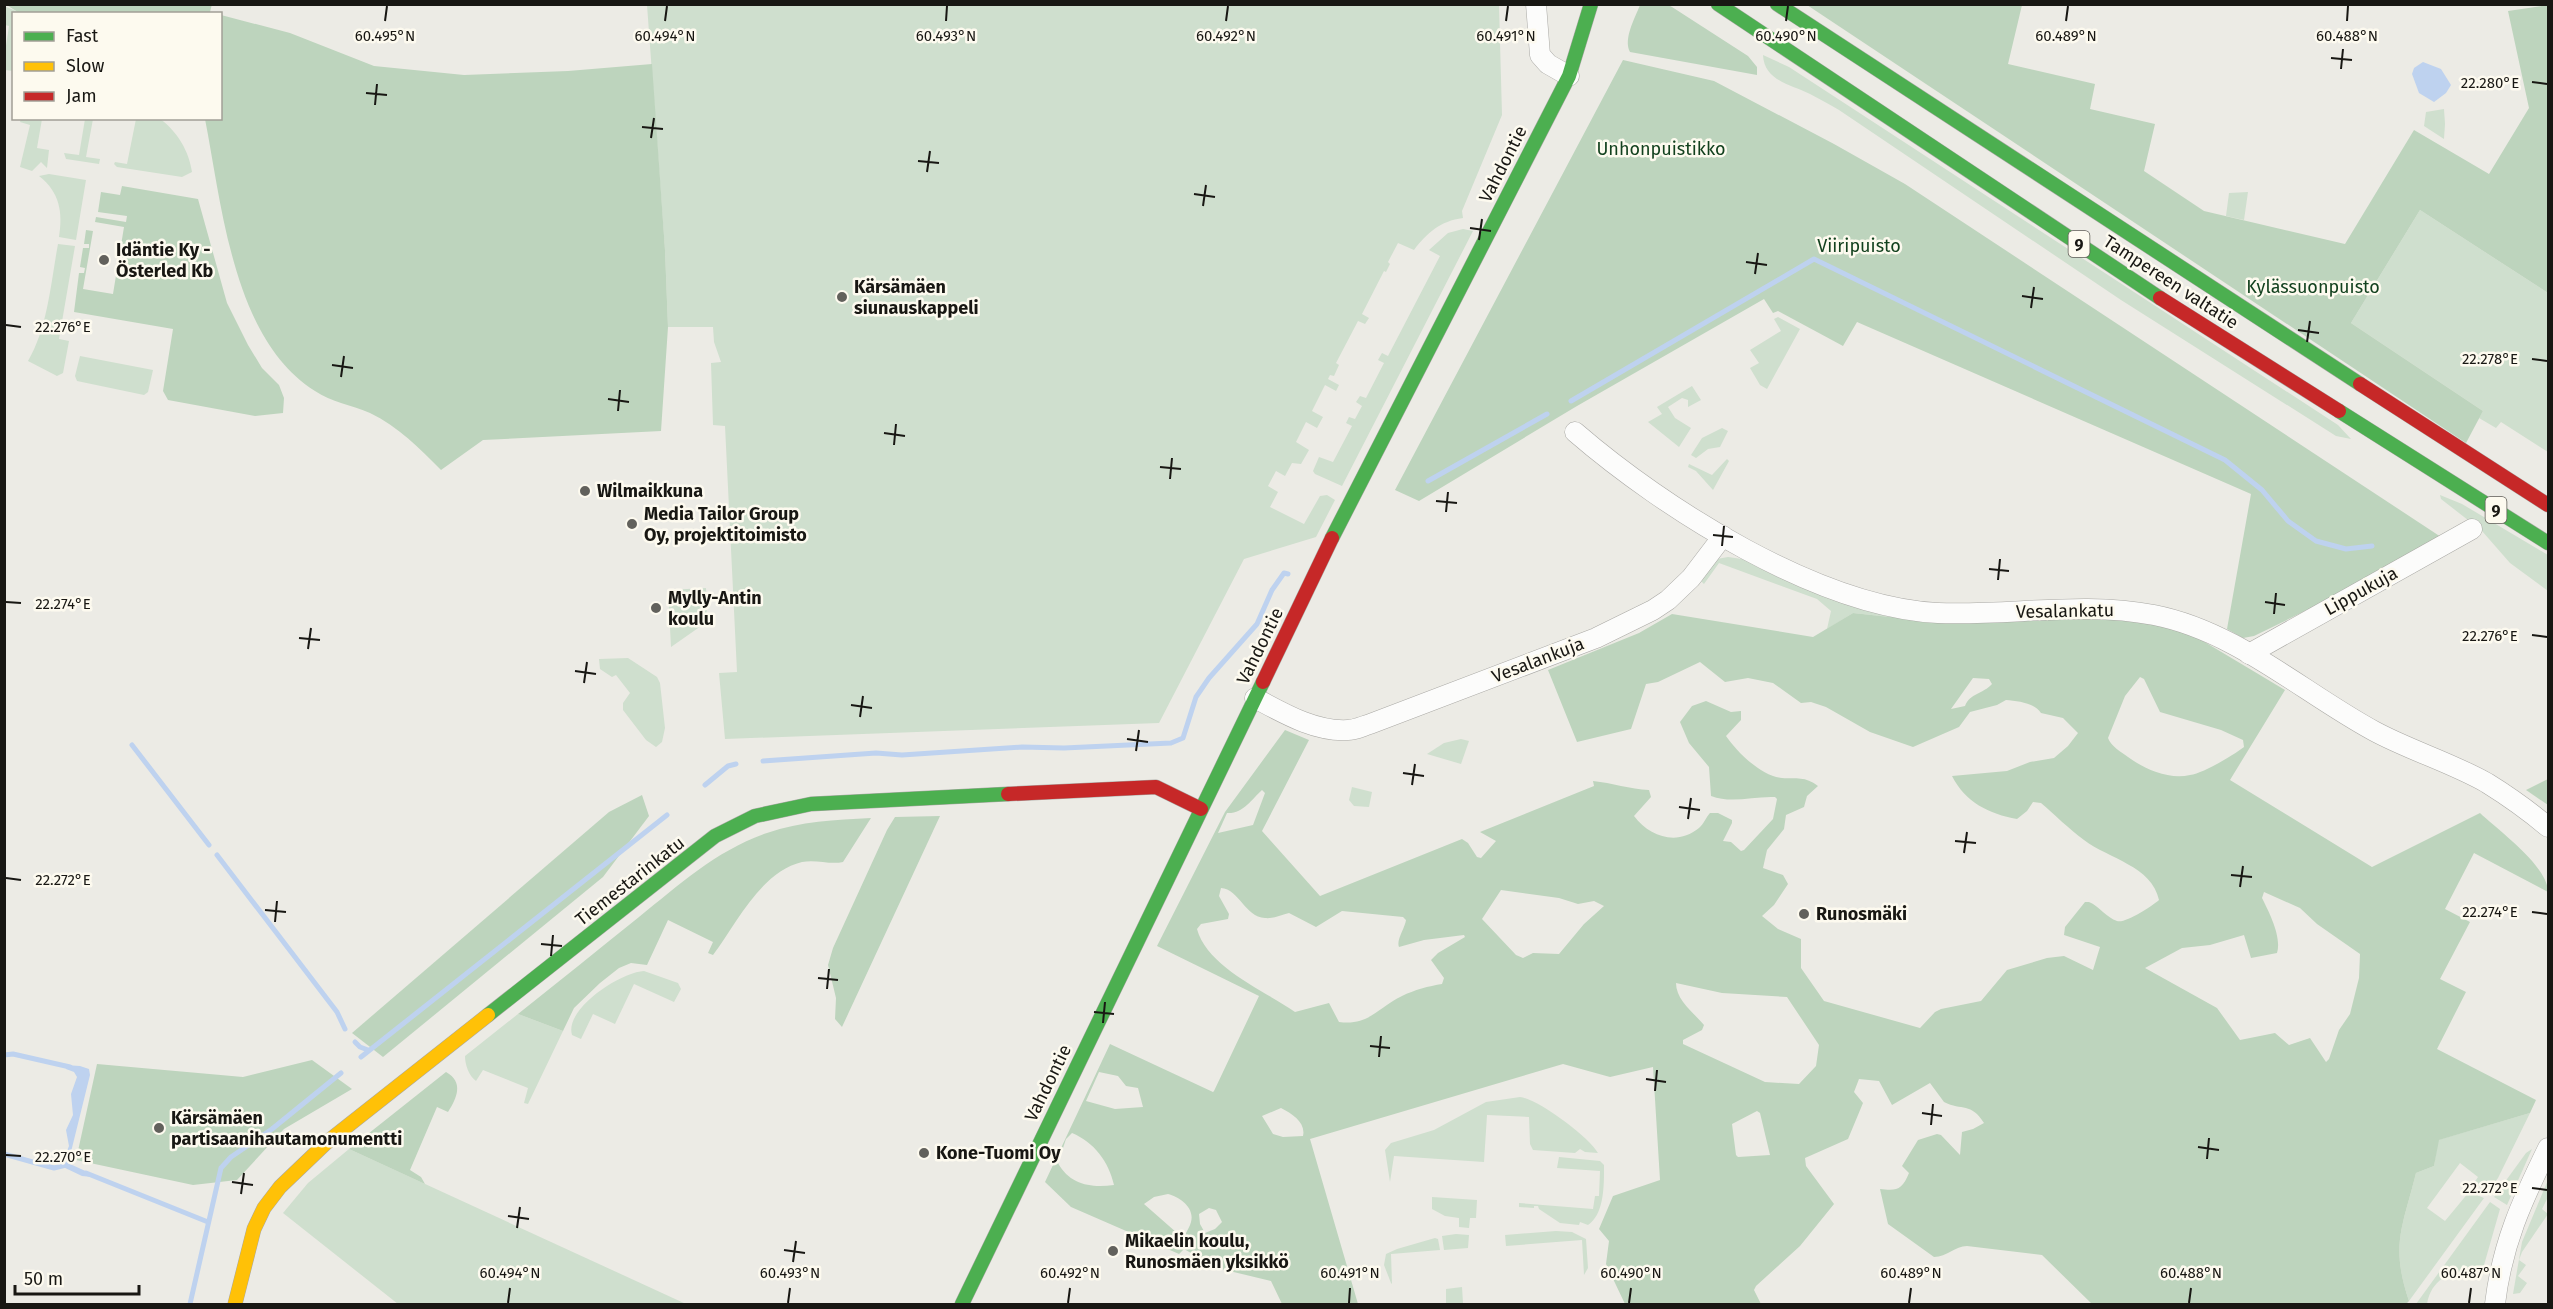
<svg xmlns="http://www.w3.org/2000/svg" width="2553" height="1309" font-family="'Fira Sans',sans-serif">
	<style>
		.green { fill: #cfdfce }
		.forest { fill: #bdd4bd; fill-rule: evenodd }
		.water { fill: #bed2ef }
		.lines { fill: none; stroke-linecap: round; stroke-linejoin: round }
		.stream { stroke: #bed2ef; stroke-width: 5 }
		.street-casing { stroke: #a9a8a4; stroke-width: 21 }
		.fast-casing { stroke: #a9a8a4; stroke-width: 15 }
		.slow-casing { stroke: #a9a8a4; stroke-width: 15 }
		.jam-casing { stroke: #a9a8a4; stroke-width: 15 }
		.street { stroke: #fcfcfb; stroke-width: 20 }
		.fast { stroke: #4caf50; stroke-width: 14 }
		.slow { stroke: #ffc107; stroke-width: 14 }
		.jam { stroke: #c62828; stroke-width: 14 }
		.ticks { fill: none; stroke: #181713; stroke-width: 2 }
		.poi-dot { fill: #62615c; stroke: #fdfaef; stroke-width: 2 }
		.labels { text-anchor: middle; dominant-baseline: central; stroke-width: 5; stroke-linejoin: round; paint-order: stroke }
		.shield { fill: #fdfaef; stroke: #5d5b55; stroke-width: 1.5 }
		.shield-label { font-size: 16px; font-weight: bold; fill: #181713 }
		.park-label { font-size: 18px; fill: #12411e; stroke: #fdfaef }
		.street-label { font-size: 18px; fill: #181713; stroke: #fdfaef }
		.poi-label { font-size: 18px; font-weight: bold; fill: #181713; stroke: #fdfaef; text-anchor: start }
		.ticks-label { font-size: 15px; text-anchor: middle; fill: #181713; stroke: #fdfaef; stroke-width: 5; stroke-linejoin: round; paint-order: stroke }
	</style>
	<rect width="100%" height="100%" fill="#ecebe5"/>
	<g class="green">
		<path d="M647,5H1499L1502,115L1462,211L1463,218C1440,221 1427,233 1414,250L1398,243L1388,262L1390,264L1386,272L1384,271L1362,314L1369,318L1365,324L1358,321L1336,363L1339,365L1334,376L1330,375L1328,379L1339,385L1336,391L1325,385L1312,411L1323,417L1317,428L1306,422L1296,442L1309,450L1301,464L1292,463L1285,476L1276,471L1268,486L1278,492L1270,507L1304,524L1320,496L1327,495L1335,500L1316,537L1244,559L1159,723L725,739L719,673L737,672L725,426L713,425L711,363L721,362L714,342L713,327H668L665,250Z"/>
		<path d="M4,6L21,13L14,14L13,71L5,70V52L9,26L5,25Z"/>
		<path d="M1763,55L1789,67L2338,425L2351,439L2336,436L2121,300L1839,110C1830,105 1820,99 1810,94C1792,85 1764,81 1763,55Z"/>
		<path d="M2444,109L2445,124L2444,139L2424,126L2426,112Z"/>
		<path d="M21,119H42L37,148L49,150L47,168L41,162L32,171L20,167L30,125L20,122Z"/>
		<path d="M85,119H93L86,157L100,159L99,164L66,159L64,153L79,155Z"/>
		<path d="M136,119H160C177,131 189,151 192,172L182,177L117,167L114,164L115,162L127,164Z"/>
		<path d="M49,174L86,180L76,240L59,237C63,213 60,192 39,176Z"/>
		<path d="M2248,192L2244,220L2226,216L2229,193Z"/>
		<path d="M2420,210L2548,293V452L2501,422L2496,428L2479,418L2483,411L2351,323Z"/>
		<path d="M1463,229L1473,231L1342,486L1315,474L1313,471L1319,457L1333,462L1352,426L1346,423L1349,417L1355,419L1362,406L1356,402L1360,396L1366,398L1384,363L1378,360L1382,353L1388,356L1440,256L1429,250L1448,233Z"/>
		<path d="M58,244L75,246L59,339L69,341L63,373L57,376L28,361C48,327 51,281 58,244Z"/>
		<path d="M1778,317L1800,329L1767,389L1760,385L1750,368L1759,363L1750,350L1781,331L1774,319Z"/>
		<path d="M80,356L153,370L148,392L144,395L77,381L75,376Z"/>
		<path d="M1692,386L1701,400L1688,407V400L1682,398L1668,407L1675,418L1691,428L1679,447L1648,422L1662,414L1657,407Z"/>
		<path d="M1722,428L1728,431L1720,447L1708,449L1696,458L1691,455L1702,438Z"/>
		<path d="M1727,459L1729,461L1713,490L1696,471L1688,467L1689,464L1712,475Z"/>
		<path d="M2440,495L2462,504L2548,555V591L2510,563L2482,531L2441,499Z"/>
		<path d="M1728,557L1749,560L1920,618L1890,617L1853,613L1827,629L1831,611L1817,599L1719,563L1704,584L1701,581L1717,559Z"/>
		<path d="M706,588L707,625L701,626L671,647L668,590Z"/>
		<path d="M628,658L657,677L660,683L665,728L662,742L656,747L646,740L623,710V703L630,693L616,675L612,677L600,669L599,659Z"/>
		<path d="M1461,739L1469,741L1461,764L1427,754L1444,743Z"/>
		<path d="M1352,787L1372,792L1369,807L1354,806L1349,800Z"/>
		<path d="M644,971L678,983L681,989L674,1002L634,984L615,1024L593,1014L581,1039L572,1035C564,1009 621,972 644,971Z"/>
		<path d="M518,1014L563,1031L528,1104L524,1103L528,1088L483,1070L476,1081C469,1076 465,1065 465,1056Z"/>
		<path d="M1520,1097C1538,1099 1589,1137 1598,1153L1585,1152L1580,1149L1575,1153L1533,1150L1530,1144L1529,1117L1487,1115L1484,1162L1394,1156L1390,1182L1385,1150L1391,1143L1434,1130L1486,1102Z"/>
		<path d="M2530,1113L2498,1178L2488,1192L2474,1183L2478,1177L2460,1163L2427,1208L2445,1221L2469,1192L2484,1198L2409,1301C2390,1245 2403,1226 2416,1173L2434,1166L2438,1140Z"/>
		<path d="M349,1149L686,1304H398L283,1213L308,1183Z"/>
		<path d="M2532,1149L2507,1205L2494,1197L2526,1153Z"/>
		<path d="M1559,1157L1600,1161L1604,1165C1604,1183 1605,1214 1588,1225L1580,1222L1579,1225L1560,1223L1539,1209L1538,1206H1534V1208L1519,1207V1203L1593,1209L1595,1196H1599L1600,1171L1557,1168Z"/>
		<path d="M2548,1180V1197L2542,1209L2548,1214L2522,1252L2519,1260L2526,1265L2518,1276L2527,1283L2520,1293L2513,1294L2522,1242Z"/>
		<path d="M1432,1197L1477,1200L1476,1218H1470L1469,1228L1459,1227V1218L1445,1216L1432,1209Z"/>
		<path d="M2490,1202L2500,1209L2482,1272C2456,1268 2432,1276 2427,1304H2416Z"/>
		<path d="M1556,1231L1572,1232L1586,1239L1588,1268L1584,1275L1582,1240L1506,1246L1505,1235Z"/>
		<path d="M1456,1234L1469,1235L1468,1248L1444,1250L1442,1236Z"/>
		<path d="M1435,1238L1438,1239L1440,1250L1391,1254L1392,1284L1391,1283L1384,1265L1386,1254L1397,1249Z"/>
		<path d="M1462,1287L1463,1303L1446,1304V1289Z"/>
	</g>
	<g class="forest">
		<path d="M5,4H212L210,12L216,13L21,14Z"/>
		<path d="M1640,5H1668L1672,7L1748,56L1757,67V75L1630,52C1623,39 1635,18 1640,5Z"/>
		<path d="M1807,5H2022L2008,64L2095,84L2090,109L2155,124L2144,171L2204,211L2345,244L2414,130L2489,174L2529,108L2508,11L2548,5V293L2420,210L2351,323L2483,411L2466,443Z"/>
		<path d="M221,15L290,33L374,66L464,75L568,71L652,64L665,250L668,327L661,431L483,440L441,470C419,448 399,427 370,413C352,405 331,402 315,391C233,340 222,205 205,119L220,118Z"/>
		<path d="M1623,60L1714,81L1834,144L1905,184L2441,537L2389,570L2254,636L2243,638L2227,629L2251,494L1857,322L1843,346L1778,311L1773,313L1764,299L1577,406L1419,501L1395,490Z"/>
		<path d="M122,186L198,199L227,303L248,345L262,368L279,385L284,398L283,413L255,416L168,400L163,391L173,329L74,312L79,273H84L85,268L80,267L83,248H89V244H84L86,230L93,231L83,289L113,294L124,227L95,222L96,217L126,222L127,216L98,212L101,192L120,195Z"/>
		<path d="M1853,613L1890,617L2131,620L2174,628L2203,641L2285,690L2230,780L2372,867L2480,813C2498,830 2548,866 2548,892L2474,853L2445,909L2470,922L2440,979L2466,992L2437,1049L2536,1100L2530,1113L2439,1140L2434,1166L2416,1173C2403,1226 2390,1245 2409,1301L2406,1304H2092L2042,1255L1967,1246C1955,1246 1947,1257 1934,1257L1888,1224L1880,1189C1897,1191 1902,1190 1909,1173L1902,1166L1918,1140L1937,1134L1941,1135L1960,1155L1962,1132L1973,1129L1984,1123C1971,1102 1962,1111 1944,1102L1930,1083L1892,1105L1879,1081L1859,1079L1854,1092L1863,1103L1848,1139L1805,1158L1806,1166L1834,1204L1800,1246L1756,1286L1754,1290L1761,1304H1625L1606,1264L1609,1241L1599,1229L1613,1196L1660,1180L1653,1067L1610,1077L1563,1064L1310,1139L1358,1304H1282L1271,1281L1217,1268L1184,1249L1179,1254L1071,1207L1045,1182L1110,1044L1213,1092L1214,1091L1259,996L1157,946L1225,812L1285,730L1309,740L1262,831L1320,896L1462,839L1468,843L1477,857L1481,858L1496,841L1480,832L1594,786L1593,781C1612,783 1630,789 1649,790L1651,797L1634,816C1650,837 1677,846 1699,828C1704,824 1706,817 1710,813H1718L1732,820V823L1723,841L1731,842L1741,851L1744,850L1773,819L1777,799L1775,797C1753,796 1732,804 1711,796L1709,767L1689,743L1680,722L1692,706L1706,701L1731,712L1741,711V720L1726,736C1737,752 1761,776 1782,778C1797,779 1805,776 1818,786L1807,796L1804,807L1786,815L1784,829L1767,850L1763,868L1783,875L1788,884L1774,905L1762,916L1778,929L1801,939V968L1824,1001L1920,1028L1935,1012L1941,1009L1981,1001L2007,970L2047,958L2064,956L2093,970L2100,947L2064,935L2065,927L2085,902H2089C2099,906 2107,918 2117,921C2125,924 2152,906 2159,900C2152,866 2109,859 2084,840C2069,829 2055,815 2041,803L2033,802L2027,811L2017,819C1989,814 1965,802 1952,776L2007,771L2030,762L2054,758L2068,746L2078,733L2063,718L2041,713C2035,703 2018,701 2006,700L1997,705L1970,712L1959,727L1913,747L1870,732L1826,707L1811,702L1801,703L1773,683L1748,678L1725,682L1700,662L1658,682L1646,684L1631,729L1577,742L1548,670L1639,633L1672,614L1813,637ZM2140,677L2144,679L2160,712L2221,730L2243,740L2244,747C2232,756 2204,773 2190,775C2169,780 2144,769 2128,757C2121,752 2111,746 2108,738L2125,696ZM1973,678L1989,679L1992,684C1983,694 1970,693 1965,706L1951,709ZM1262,790L1265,793L1253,825L1218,833L1227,813C1243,814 1252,799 1262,790ZM1221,888C1239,889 1245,917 1265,918C1272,919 1282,915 1289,913L1316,927L1342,911L1403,917L1406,920C1405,928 1396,940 1399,947L1424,940L1464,935L1465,937L1438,953L1431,960L1444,978L1442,984C1429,986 1414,990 1402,996C1377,1008 1369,1026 1339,1022L1329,1003L1295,1012C1265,991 1207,967 1197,929L1201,924L1228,919L1229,914L1219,896ZM1501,890L1559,898L1578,904L1594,901L1604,906L1584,924L1559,954L1533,953L1523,958L1516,955L1482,919ZM2264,892L2300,908L2317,924L2360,954L2359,978L2350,1014L2339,1030L2329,1059L2326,1062L2310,1038L2289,1045L2275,1033L2240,1040L2217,1008L2145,968L2182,948L2210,945L2244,935L2251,958L2277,953C2282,937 2269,912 2262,898ZM1676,983L1722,993L1787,997L1819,1045L1816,1066L1799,1084L1765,1082L1683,1044V1040L1702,1030L1704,1025C1693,1012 1676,1000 1676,983ZM1099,1072L1118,1076L1126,1086L1138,1088L1143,1107L1115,1109L1086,1101ZM1281,1108C1293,1114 1306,1123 1303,1136L1283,1137L1273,1134L1262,1116ZM1757,1111L1760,1113L1770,1155L1738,1157L1736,1155L1732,1124ZM1072,1133C1094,1142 1109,1162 1114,1185C1091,1188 1070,1185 1058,1163L1066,1139ZM1168,1194C1179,1197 1195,1207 1191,1222C1190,1226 1187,1231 1185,1235L1177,1233L1144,1204L1154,1197ZM1209,1208L1216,1210L1222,1222L1215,1229L1205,1233L1200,1224L1199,1214Z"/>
		<path d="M2548,779V805L2526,790Z"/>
		<path d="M642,795L649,816L603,877L383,1057L352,1033L609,812Z"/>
		<path d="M940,816L842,1027L835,1019L836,998L828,965L833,948L887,830L895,817Z"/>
		<path d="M871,818L843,862C830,865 816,859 802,862C760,872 736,925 713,955L708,953L713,942L668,920L647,965L631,963L619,968L600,983L574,1008L563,1031L518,1014C558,982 598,950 639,917C679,885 717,850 767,833C801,821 835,820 871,818Z"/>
		<path d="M312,1060L352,1089L284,1129L237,1180L193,1185L76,1160L97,1064L243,1077Z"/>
		<path d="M446,1072C464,1082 457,1098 448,1112L437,1107L410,1170L421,1177L425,1184L349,1149Z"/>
	</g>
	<g class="water">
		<path d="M2423,62L2441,69L2451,85L2446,93L2434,102L2419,93L2412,74L2414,68Z"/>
		<path d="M65,1065L80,1066L89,1069L90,1075L69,1160L70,1164L92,1174V1177L82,1176L61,1166L69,1146L66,1130L73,1115L71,1094L77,1077L74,1072L66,1069Z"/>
	</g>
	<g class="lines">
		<g class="stream">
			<path d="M1571,401L1814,259L2225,460L2262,490L2288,521L2316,541L2346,549L2372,546"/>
			<path d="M1428,481L1547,414"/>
			<path d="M132,745L209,845"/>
			<path d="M763,761L876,753L902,755L1022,747L1064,748L1171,743L1183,738L1196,697L1209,678L1257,624L1272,590L1284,573L1288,574"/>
			<path d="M705,785L728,766L736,764"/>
			<path d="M217,855L337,1012L345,1029"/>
			<path d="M355,1042L360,1047L368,1050"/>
			<path d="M4,1055L13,1054L70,1067"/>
			<path d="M361,1057L667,815"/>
			<path d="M4,1154L54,1168L66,1165"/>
			<path d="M86,1173L208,1222"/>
			<path d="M190,1304L221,1168L231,1157L272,1129L341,1073"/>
		</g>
		<g class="street-casing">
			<g id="street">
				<path d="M1536,4L1540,55L1548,64L1569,76"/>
				<path d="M1575,432C1664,509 1819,607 1938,613C2010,616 2083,601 2154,615C2236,631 2302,692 2374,731C2409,750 2452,763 2487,783C2508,796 2529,811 2548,827"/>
				<path d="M2249,654L2472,529"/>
				<path d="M1255,698C1283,713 1315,732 1348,730C1355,730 1363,726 1370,724L1596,638L1653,610L1668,600L1691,578L1723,536"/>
				<path d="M2495,1304C2502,1244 2522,1201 2548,1148"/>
			</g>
		</g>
		<g class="fast-casing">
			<g id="fast">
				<path d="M1718,4L2160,298"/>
				<path d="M1777,4L2360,384"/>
				<path d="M2339,411L2548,543"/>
				<path d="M1332,538L1569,76L1591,4"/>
				<path d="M488,1015L715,836L755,816L811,804L1008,794"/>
				<path d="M962,1304L1263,682"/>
			</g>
		</g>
		<g class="slow-casing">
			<path id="slow" d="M235,1304L254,1229L264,1208L280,1187L326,1143L488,1015"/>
		</g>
		<g class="jam-casing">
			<g id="jam">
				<path d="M2160,298L2339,411"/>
				<path d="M2360,384L2548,505"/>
				<path d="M1263,682L1332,538"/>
				<path d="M1008,794L1156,787L1201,809"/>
			</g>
		</g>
		<use href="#street" class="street"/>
		<use href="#fast" class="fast"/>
		<use href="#slow" class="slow"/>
		<use href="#jam" class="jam"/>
	</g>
	<path class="ticks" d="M385,21L387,6M665,21L667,6M946,21L947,6M1226,21L1228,6M1506,21L1508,6M1786,21L1788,6M2066,21L2068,6M2347,21L2348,6M2331,58L2352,60M2341,69L2343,49M2532,82L2547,84M366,93L387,95M375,105L377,84M642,127L663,129M651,138L654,118M918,161L939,163M927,172L930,151M1194,194L1215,197M1203,206L1206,185M1470,228L1491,231M1479,240L1482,219M1746,262L1767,265M1755,274L1758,253M2022,296L2043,299M2031,308L2034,287M6,325L21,327M2298,330L2319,333M2307,342L2310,321M2532,359L2547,361M332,365L353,368M341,377L344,356M608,399L629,402M618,411L620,390M884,433L905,436M894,445L896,424M1160,467L1181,469M1170,479L1172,458M1436,501L1457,503M1446,512L1448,492M1713,535L1733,537M1722,546L1724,526M1989,569L2009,571M1998,580L2000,559M6,602L21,603M2265,602L2285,605M2274,614L2276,593M2532,635L2547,637M299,638L320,640M308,649L311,628M575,671L596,674M584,683L587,662M851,705L872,708M860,717L863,696M1127,739L1148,742M1136,751L1139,730M1403,773L1424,776M1412,785L1415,764M1679,807L1700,810M1688,819L1691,798M1955,841L1976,843M1964,853L1967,832M2231,875L2252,877M6,878L21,880M2240,887L2243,866M265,910L286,912M2532,912L2547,914M275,922L277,901M541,944L562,946M551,956L553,935M818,978L838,980M827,989L829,969M1094,1012L1114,1014M1103,1023L1105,1002M1370,1046L1390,1048M1379,1057L1381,1036M1646,1079L1666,1082M1655,1091L1657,1070M1922,1113L1942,1116M1931,1125L1933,1104M2198,1147L2219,1150M6,1155L21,1156M2207,1159L2209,1138M232,1182L253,1185M2532,1188L2547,1190M241,1194L244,1173M508,1216L529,1219M517,1228L520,1207M784,1250L805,1253M793,1262L796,1241M508,1303L510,1288M788,1303L790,1288M1068,1303L1070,1288M1349,1303L1350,1288M1629,1303L1631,1288M1909,1303L1911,1288M2189,1303L2191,1288M2469,1303L2471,1288"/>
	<g class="poi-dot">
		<circle cx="104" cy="260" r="6"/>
		<circle cx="842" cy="297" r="6"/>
		<circle cx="585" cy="491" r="6"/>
		<circle cx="632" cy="524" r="6"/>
		<circle cx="656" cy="608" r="6"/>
		<circle cx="1804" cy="914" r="6"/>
		<circle cx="159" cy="1128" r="6"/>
		<circle cx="924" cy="1153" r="6"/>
		<circle cx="1113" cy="1251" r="6"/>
	</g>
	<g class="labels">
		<g class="shield">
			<rect x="2068.5" y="231" width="21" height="26" rx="4.5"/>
			<rect x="2485.5" y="497" width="21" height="26" rx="4.5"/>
		</g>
		<g class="shield-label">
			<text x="2079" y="244">9</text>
			<text x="2496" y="510">9</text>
		</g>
		<g class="park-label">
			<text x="1661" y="149">Unhonpuistikko</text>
			<text x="1859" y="246">Viiripuisto</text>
			<text x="2313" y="287">Kylässuonpuisto</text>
		</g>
		<g class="street-label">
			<text transform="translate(1503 164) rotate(-63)">Vahdontie</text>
			<text transform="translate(2171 282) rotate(33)">Tampereen valtatie</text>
			<text transform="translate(2361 591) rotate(-29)">Lippukuja</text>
			<text transform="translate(2065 611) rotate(-1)">Vesalankatu</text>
			<text transform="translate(1260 646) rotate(-64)">Vahdontie</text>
			<text transform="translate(1538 660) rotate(-21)">Vesalankuja</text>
			<text transform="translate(630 881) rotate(-38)">Tiemestarinkatu</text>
			<text transform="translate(1048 1083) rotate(-64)">Vahdontie</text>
		</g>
		<g class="poi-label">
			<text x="116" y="250">Idäntie Ky -<tspan x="116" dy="21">Österled Kb</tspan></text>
			<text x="854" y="287">Kärsämäen<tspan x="854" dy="21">siunauskappeli</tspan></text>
			<text x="597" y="491">Wilmaikkuna</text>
			<text x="644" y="514">Media Tailor Group<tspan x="644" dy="21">Oy, projektitoimisto</tspan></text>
			<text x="668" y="598">Mylly-Antin<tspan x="668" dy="21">koulu</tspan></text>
			<text x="1816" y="914">Runosmäki</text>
			<text x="171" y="1118">Kärsämäen<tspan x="171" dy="21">partisaanihautamonumentti</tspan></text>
			<text x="936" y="1153">Kone-Tuomi Oy</text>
			<text x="1125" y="1241">Mikaelin koulu,<tspan x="1125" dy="21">Runosmäen yksikkö</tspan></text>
		</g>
	</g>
	<g class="ticks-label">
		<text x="385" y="41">60.495°N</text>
		<text x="665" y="41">60.494°N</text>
		<text x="946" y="41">60.493°N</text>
		<text x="1226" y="41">60.492°N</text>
		<text x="1506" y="41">60.491°N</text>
		<text x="1786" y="41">60.490°N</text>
		<text x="2066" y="41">60.489°N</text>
		<text x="2347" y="41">60.488°N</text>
		<text x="2490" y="88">22.280°E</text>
		<text x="63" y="332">22.276°E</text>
		<text x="2490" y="364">22.278°E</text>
		<text x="63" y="609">22.274°E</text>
		<text x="2490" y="641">22.276°E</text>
		<text x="63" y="885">22.272°E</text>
		<text x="2490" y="917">22.274°E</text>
		<text x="63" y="1162">22.270°E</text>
		<text x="2490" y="1193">22.272°E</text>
		<text x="510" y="1278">60.494°N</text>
		<text x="790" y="1278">60.493°N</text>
		<text x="1070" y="1278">60.492°N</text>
		<text x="1350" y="1278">60.491°N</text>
		<text x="1631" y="1278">60.490°N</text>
		<text x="1911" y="1278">60.489°N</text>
		<text x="2191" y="1278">60.488°N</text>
		<text x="2471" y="1278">60.487°N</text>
	</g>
	<rect width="2553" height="1309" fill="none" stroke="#181713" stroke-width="12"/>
	<rect x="12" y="12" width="210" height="108" fill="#fdfaef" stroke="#a19f97" stroke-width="1.5"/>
	<rect x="24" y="32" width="30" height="9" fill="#4caf50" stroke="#a19f97" stroke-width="1.5"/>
	<text x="66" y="42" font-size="18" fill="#181713">Fast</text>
	<rect x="24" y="62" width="30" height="9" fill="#ffc107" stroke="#a19f97" stroke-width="1.5"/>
	<text x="66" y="72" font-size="18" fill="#181713">Slow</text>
	<rect x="24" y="92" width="30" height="9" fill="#c62828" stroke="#a19f97" stroke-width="1.5"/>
	<text x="66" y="102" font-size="18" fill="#181713">Jam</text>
	<path d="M15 1285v9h124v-9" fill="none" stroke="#181713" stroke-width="3"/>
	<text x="24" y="1285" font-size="18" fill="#181713" stroke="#fdfaef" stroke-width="4.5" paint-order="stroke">50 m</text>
</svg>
